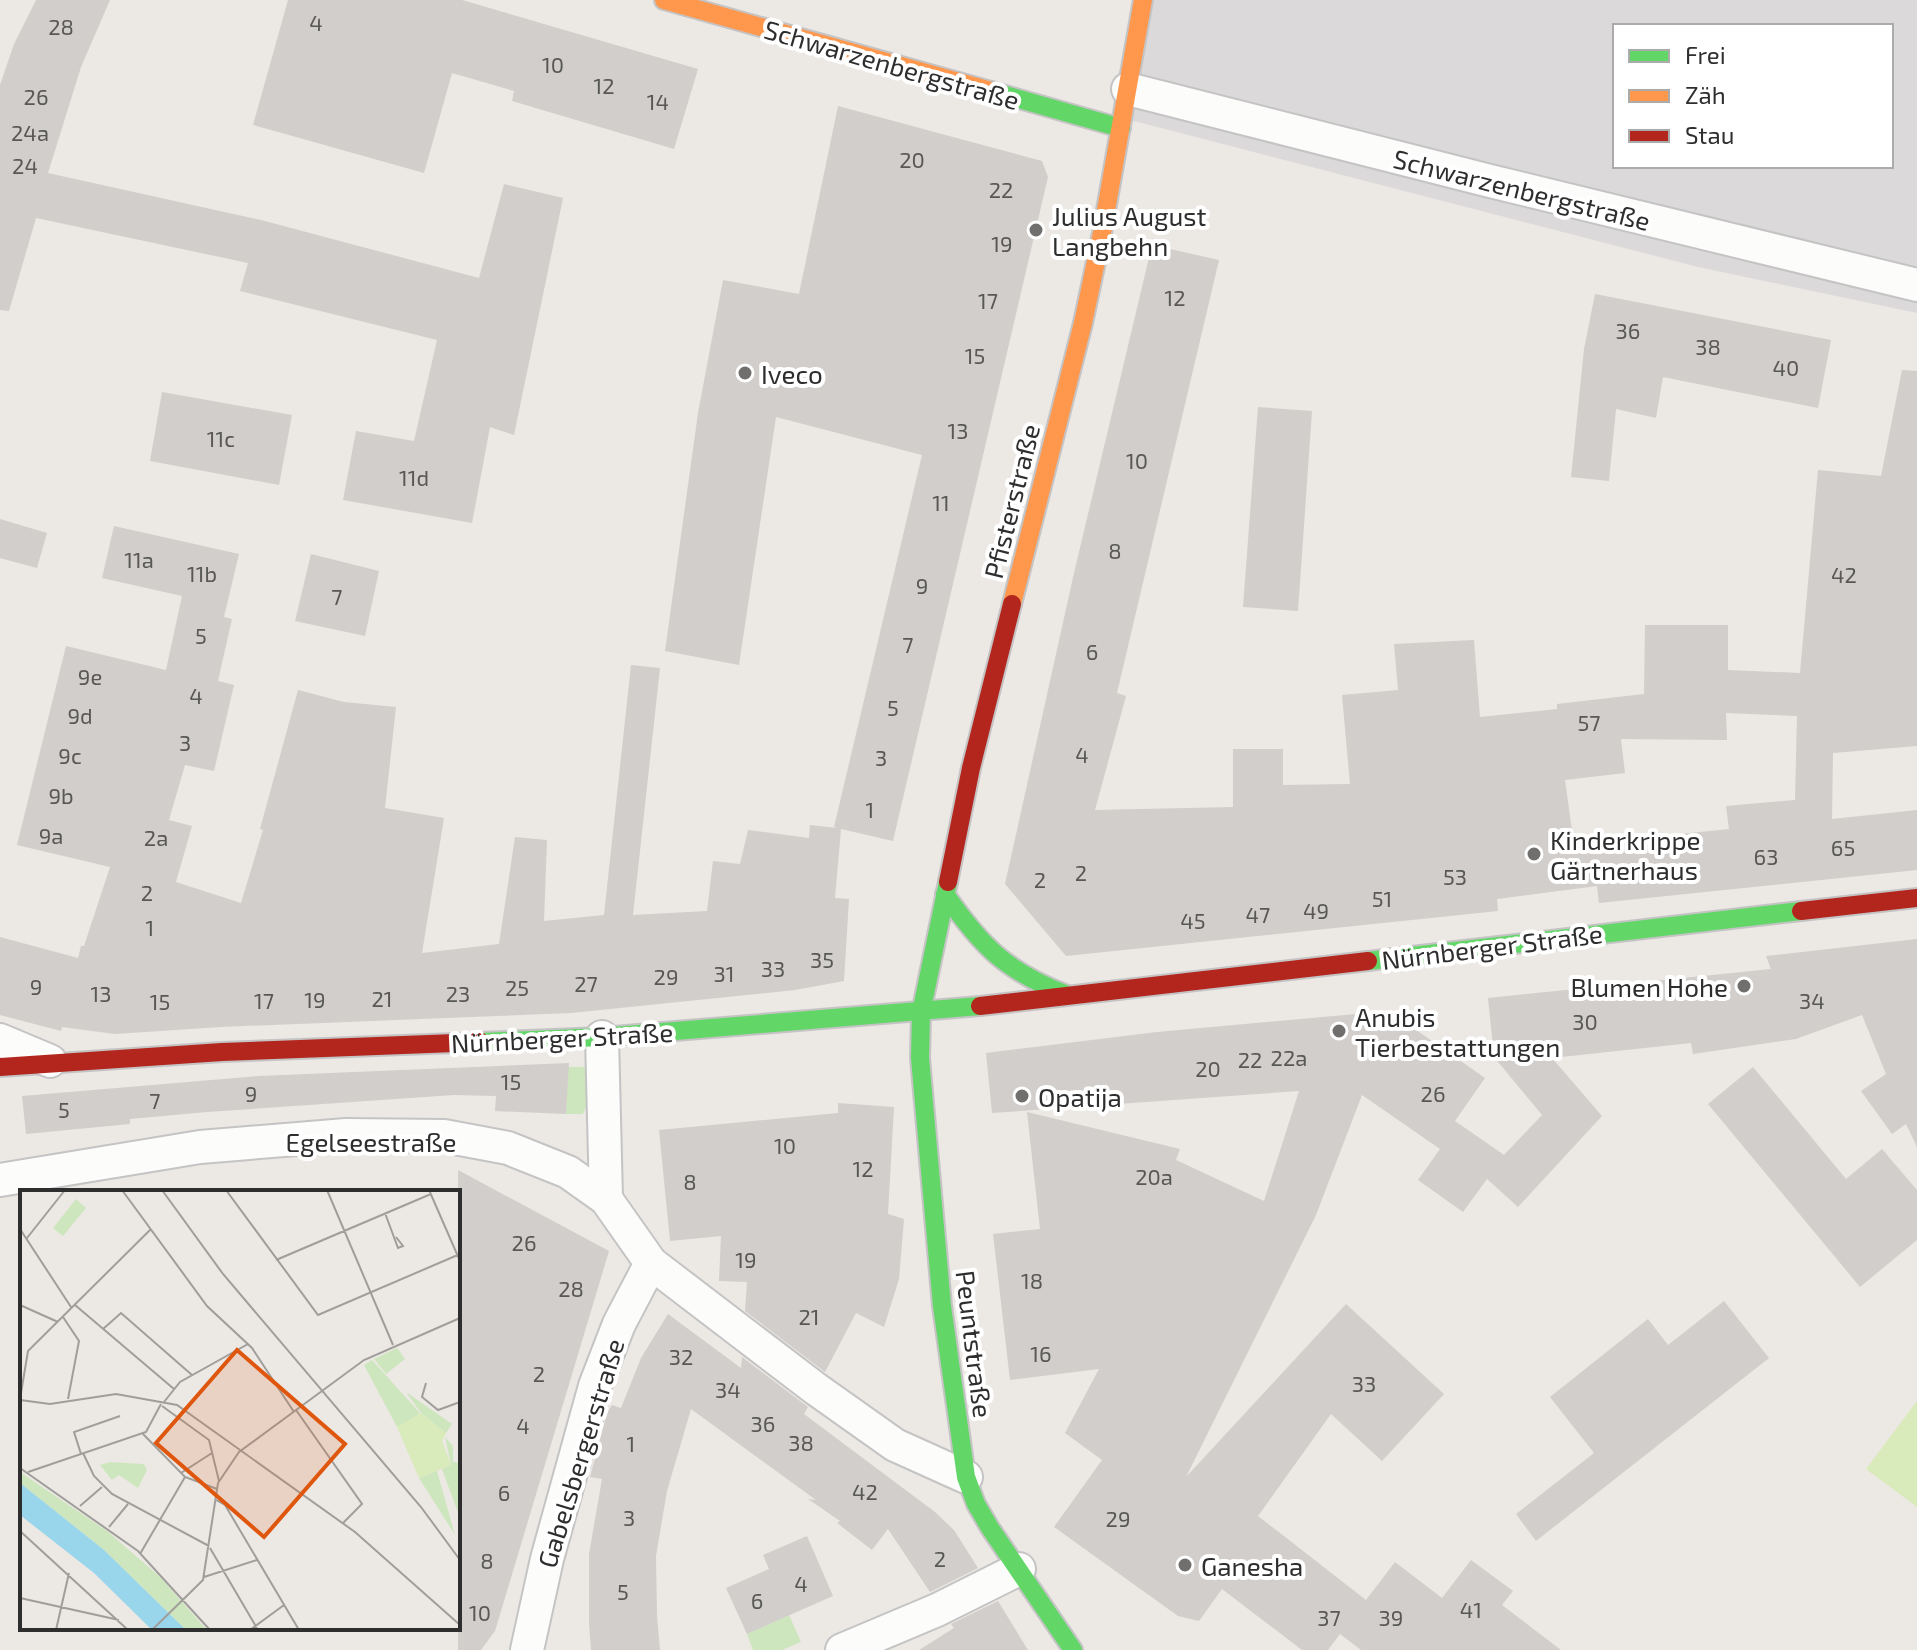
<svg xmlns="http://www.w3.org/2000/svg" width="1917" height="1650" font-family="'Exo 2',sans-serif">
	<style>
		.industrial { fill: #dcd9db; fill-rule: evenodd }
		.green { fill: #cee6be }
		.pitch { fill: #d9eabb }
		.building { fill: #d1cecb; fill-rule: evenodd }
		.lines { fill: none; stroke-linecap: round; stroke-linejoin: round }
		.street-casing { stroke: #c5c4c5; stroke-width: 36 }
		.fast-casing { stroke: #c5c4c5; stroke-width: 22 }
		.slow-casing { stroke: #c5c4c5; stroke-width: 22 }
		.jam-casing { stroke: #c5c4c5; stroke-width: 22 }
		.street { stroke: #fcfcfb; stroke-width: 32 }
		.fast { stroke: #63d668; stroke-width: 18 }
		.slow { stroke: #ff974d; stroke-width: 18 }
		.jam { stroke: #b3261e; stroke-width: 18 }
		.poi-dot { fill: #706f6e; stroke: #fff; stroke-width: 3 }
		.labels { text-anchor: middle; dominant-baseline: central; stroke-width: 8; stroke-linejoin: round; paint-order: stroke }
		.number-label { font-size: 22px; fill: #585857 }
		.street-label { font-size: 26px; fill: #2e2e2e; stroke: #fff }
		.poi-label { font-size: 26px; fill: #2e2e2e; stroke: #fff; text-anchor: start }
		.inset-road { fill: none; stroke: #a09e9b; stroke-width: 2 }
		.view { fill: #df570e; fill-opacity: 0.15; stroke: #df570e; stroke-width: 4 }
		.inset-edge { fill: none; stroke: #2e2e2e; stroke-width: 4 }
	</style>
	<rect width="100%" height="100%" fill="#ece8e4"/>
	<path class="industrial" d="M1139,0H1917V313L1698,267L1115,116ZM1615,26H1891V166H1615Z"/>
	<g class="green">
		<path d="M568,1067H585C590,1081 590,1101 583,1114H566Z"/>
		<path d="M789,1615L801,1642L782,1650H753L747,1634Z"/>
	</g>
	<path class="pitch" d="M1917,1401V1507L1866,1469Z"/>
	<g class="building">
		<path d="M36,0H110L81,67L48,173L261,220L479,278L504,184L563,198L514,435L490,427L472,523L343,500L356,431L414,441L437,340L240,291L248,263L36,218L9,311L0,310V85L14,44Z"/>
		<path d="M288,0H462L698,69L674,149L512,101L514,91L452,73L424,173L253,125Z"/>
		<path d="M838,106L1042,161L1048,177L893,841L841,829L835,898L849,899L844,981L795,990L571,1013L221,1027L115,1034L62,1027L61,1031L0,1015V937L78,958L81,946H84L110,867L17,845L66,646L166,670L182,596L102,578L114,526L239,554L224,617L232,619L218,681L234,685L214,771L185,765L169,820L192,826L176,882L241,903L263,830L260,829L298,690L344,702L396,707L385,808L444,818L422,953L499,944L515,837L547,840L544,921L604,915L631,665L660,668L633,915L707,911L713,861L740,864L748,830L809,838L810,825L837,828L834,827L922,455L776,417L739,665L665,651L698,413L723,280L799,294Z"/>
		<path d="M1152,245L1219,260L1117,693L1126,696L1095,810L1233,807V749H1283V785L1350,784L1342,695L1398,690L1394,644L1474,640L1480,717L1557,709V704L1644,694L1645,625H1728V670L1800,673L1818,470L1881,476L1902,370L1917,371V746L1833,753L1832,819L1917,810V870L1599,903L1597,886L1497,899L1498,911L1066,956L1005,884L1074,573ZM1726,713L1797,716L1795,800L1726,806L1729,829L1574,845L1565,780L1625,773L1621,739L1727,740Z"/>
		<path d="M1595,294L1831,340L1818,408L1663,377L1656,418L1616,409L1609,481L1571,477L1584,349Z"/>
		<path d="M162,392L292,415L279,485L150,461Z"/>
		<path d="M1258,407L1312,411L1298,611L1243,607Z"/>
		<path d="M0,519L47,533L37,568L0,558Z"/>
		<path d="M311,554L379,571L365,636L295,621Z"/>
		<path d="M1917,939V1147L1906,1124L1892,1134L1861,1091L1886,1074L1862,1015L1796,1039L1693,1054L1691,1043L1552,1058L1602,1116L1518,1207L1487,1179L1463,1212L1418,1180L1440,1149L1362,1095L1316,1215L1186,1477L1346,1304L1444,1394L1382,1461L1331,1414L1258,1516L1366,1600L1395,1562L1442,1598L1471,1560L1513,1591L1502,1605L1561,1650H1361L1340,1634L1328,1650H1302L1222,1589L1199,1621L1178,1616L1054,1527L1102,1460L1065,1433L1099,1369L1010,1380L993,1234L1040,1229L1027,1112L1180,1149L1176,1160L1264,1201L1299,1091L992,1113L986,1053L1157,1032L1389,1011L1485,1078L1455,1121L1504,1155L1542,1115L1494,1057L1488,998L1771,969L1766,956Z"/>
		<path d="M569,1063L566,1114L495,1111L496,1096L454,1095L207,1112L130,1119V1124L26,1134L22,1096L258,1076Z"/>
		<path d="M1753,1067L1846,1179L1882,1149L1917,1190V1240L1860,1287L1708,1104Z"/>
		<path d="M838,1103L894,1107L888,1214L904,1219L899,1279L884,1327L856,1313L825,1372L745,1311L747,1282L719,1281L721,1236L670,1241L659,1130L838,1113Z"/>
		<path d="M458,1170L609,1251L495,1631L481,1650H458Z"/>
		<path d="M1724,1301L1769,1358L1536,1541L1516,1514L1594,1453L1550,1397L1648,1319L1668,1345Z"/>
		<path d="M668,1314L741,1368L742,1357L808,1407L804,1414L935,1512L954,1530L978,1568L930,1592L888,1529L872,1550L837,1523L840,1521L808,1499L816,1500L691,1409L667,1491L656,1556L657,1616L660,1650H591L589,1624V1554L602,1479L590,1477L607,1413L612,1405L621,1408L641,1358Z"/>
		<path d="M807,1536L833,1596L747,1634L726,1588L769,1569L763,1555Z"/>
		<path d="M998,1601L1028,1650H919L954,1628L951,1624Z"/>
	</g>
	<g class="lines">
		<g class="street-casing">
			<g id="street">
				<path d="M1128,89L1490,181L1917,285"/>
				<path d="M602,1037L606,1199"/>
				<path d="M0,1040L50,1061"/>
				<path d="M0,1180L200,1147L346,1135L444,1136L508,1148L568,1172L606,1199L651,1263L816,1389L895,1445L966,1477"/>
				<path d="M527,1650L547,1559L595,1386L619,1324L651,1263"/>
				<path d="M842,1650L937,1610L1019,1569"/>
			</g>
		</g>
		<g class="fast-casing">
			<g id="fast">
				<path d="M991,91L1121,128"/>
				<path d="M948,882L921,1013L920,1058L942,1306L966,1477L976,1504L990,1528L1073,1650"/>
				<path d="M945,894C982,947 1006,971 1067,995"/>
				<path d="M1368,961L1801,911"/>
				<path d="M481,1042L602,1037L980,1006"/>
			</g>
		</g>
		<g class="slow-casing">
			<g id="slow">
				<path d="M664,0L991,91"/>
				<path d="M1012,604L1083,323L1102,233L1143,0"/>
			</g>
		</g>
		<g class="jam-casing">
			<g id="jam">
				<path d="M948,882L971,768L1012,604"/>
				<path d="M1801,911L1917,898"/>
				<path d="M980,1006L1368,961"/>
				<path d="M0,1067L222,1052L481,1042"/>
			</g>
		</g>
		<use href="#street" class="street"/>
		<use href="#fast" class="fast"/>
		<use href="#slow" class="slow"/>
		<use href="#jam" class="jam"/>
	</g>
	<g class="poi-dot">
		<circle cx="1036" cy="230" r="8"/>
		<circle cx="745" cy="373" r="8"/>
		<circle cx="1534" cy="854" r="8"/>
		<circle cx="1744" cy="986" r="8"/>
		<circle cx="1339" cy="1031" r="8"/>
		<circle cx="1022" cy="1096" r="8"/>
		<circle cx="1185" cy="1565" r="8"/>
	</g>
	<g class="labels">
		<g class="number-label">
			<text x="316" y="22">4</text>
			<text x="61" y="26">28</text>
			<text x="553" y="64">10</text>
			<text x="604" y="85">12</text>
			<text x="36" y="96">26</text>
			<text x="658" y="101">14</text>
			<text x="30" y="132">24a</text>
			<text x="912" y="159">20</text>
			<text x="25" y="165">24</text>
			<text x="1001" y="189">22</text>
			<text x="1002" y="243">19</text>
			<text x="1175" y="297">12</text>
			<text x="988" y="300">17</text>
			<text x="1628" y="330">36</text>
			<text x="1708" y="346">38</text>
			<text x="975" y="355">15</text>
			<text x="1786" y="367">40</text>
			<text x="958" y="430">13</text>
			<text x="221" y="438">11c</text>
			<text x="1137" y="460">10</text>
			<text x="414" y="477">11d</text>
			<text x="941" y="502">11</text>
			<text x="1115" y="550">8</text>
			<text x="139" y="559">11a</text>
			<text x="202" y="573">11b</text>
			<text x="1844" y="574">42</text>
			<text x="922" y="585">9</text>
			<text x="337" y="596">7</text>
			<text x="201" y="635">5</text>
			<text x="908" y="644">7</text>
			<text x="1092" y="651">6</text>
			<text x="90" y="676">9e</text>
			<text x="196" y="695">4</text>
			<text x="893" y="707">5</text>
			<text x="80" y="715">9d</text>
			<text x="1589" y="722">57</text>
			<text x="185" y="742">3</text>
			<text x="1082" y="754">4</text>
			<text x="70" y="755">9c</text>
			<text x="881" y="757">3</text>
			<text x="61" y="795">9b</text>
			<text x="870" y="809">1</text>
			<text x="51" y="835">9a</text>
			<text x="156" y="837">2a</text>
			<text x="1843" y="847">65</text>
			<text x="1766" y="856">63</text>
			<text x="1081" y="872">2</text>
			<text x="1455" y="876">53</text>
			<text x="1040" y="879">2</text>
			<text x="147" y="892">2</text>
			<text x="1382" y="898">51</text>
			<text x="1316" y="910">49</text>
			<text x="1258" y="914">47</text>
			<text x="1193" y="920">45</text>
			<text x="150" y="927">1</text>
			<text x="822" y="959">35</text>
			<text x="773" y="968">33</text>
			<text x="724" y="973">31</text>
			<text x="666" y="976">29</text>
			<text x="586" y="983">27</text>
			<text x="36" y="986">9</text>
			<text x="517" y="987">25</text>
			<text x="101" y="993">13</text>
			<text x="458" y="993">23</text>
			<text x="382" y="998">21</text>
			<text x="315" y="999">19</text>
			<text x="264" y="1000">17</text>
			<text x="1812" y="1000">34</text>
			<text x="160" y="1001">15</text>
			<text x="1585" y="1021">30</text>
			<text x="1289" y="1057">22a</text>
			<text x="1250" y="1059">22</text>
			<text x="1208" y="1068">20</text>
			<text x="511" y="1081">15</text>
			<text x="251" y="1093">9</text>
			<text x="1433" y="1093">26</text>
			<text x="155" y="1100">7</text>
			<text x="64" y="1109">5</text>
			<text x="785" y="1145">10</text>
			<text x="863" y="1168">12</text>
			<text x="1154" y="1176">20a</text>
			<text x="690" y="1181">8</text>
			<text x="524" y="1242">26</text>
			<text x="746" y="1259">19</text>
			<text x="1032" y="1280">18</text>
			<text x="571" y="1288">28</text>
			<text x="809" y="1316">21</text>
			<text x="1041" y="1353">16</text>
			<text x="681" y="1356">32</text>
			<text x="539" y="1373">2</text>
			<text x="1364" y="1383">33</text>
			<text x="728" y="1389">34</text>
			<text x="763" y="1423">36</text>
			<text x="523" y="1425">4</text>
			<text x="801" y="1442">38</text>
			<text x="631" y="1443">1</text>
			<text x="865" y="1491">42</text>
			<text x="504" y="1492">6</text>
			<text x="629" y="1517">3</text>
			<text x="1118" y="1518">29</text>
			<text x="940" y="1558">2</text>
			<text x="487" y="1560">8</text>
			<text x="801" y="1583">4</text>
			<text x="623" y="1591">5</text>
			<text x="757" y="1600">6</text>
			<text x="1471" y="1609">41</text>
			<text x="480" y="1612">10</text>
			<text x="1329" y="1617">37</text>
			<text x="1391" y="1617">39</text>
		</g>
		<g class="street-label">
			<text transform="translate(892 64) rotate(16)">Schwarzenbergstraße</text>
			<text transform="translate(1522 189) rotate(14)">Schwarzenbergstraße</text>
			<text transform="translate(1011 501) rotate(-76)">Pfisterstraße</text>
			<text transform="translate(1492 946) rotate(-7)">Nürnberger Straße</text>
			<text transform="translate(562 1037) rotate(-3)">Nürnberger Straße</text>
			<text x="371" y="1141">Egelseestraße</text>
			<text transform="translate(975 1344) rotate(83)">Peuntstraße</text>
			<text transform="translate(580 1453) rotate(-73)">Gabelsbergerstraße</text>
		</g>
		<g class="poi-label">
			<text x="1052" y="215">Julius August<tspan x="1052" dy="30">Langbehn</tspan></text>
			<text x="761" y="373">Iveco</text>
			<text x="1550" y="839">Kinderkrippe<tspan x="1550" dy="30">Gärtnerhaus</tspan></text>
			<text x="1728" y="986" text-anchor="end">Blumen Hohe</text>
			<text x="1355" y="1016">Anubis<tspan x="1355" dy="30">Tierbestattungen</tspan></text>
			<text x="1038" y="1096">Opatija</text>
			<text x="1201" y="1565">Ganesha</text>
		</g>
	</g>
	<g transform="translate(20 1190)">
		<rect width="440" height="440" fill="#ece8e4"/>
		<path d="M56,9L66,18L43,46L33,38ZM377,158L385,169L366,184L354,169ZM352,170L400,223L392,230L377,237L344,175ZM386,202L432,234L426,243L401,223ZM425,247L433,256V272L440,273V328L422,279L417,281L435,345L399,288L431,275ZM90,272L124,274L127,280L118,298L99,285L92,290L80,275ZM0,282L87,341L139,386L187,440H166L84,360L0,293Z" fill="#cee6be"/>
		<path d="M401,223L426,243L422,251L431,275L399,288L377,237Z" fill="#d9eabb"/>
		<path d="M0,293L84,360L166,440H132L74,383L0,325Z" fill="#99d6ec"/>
		<path class="inset-road" d="M102,0L187,116L232,158L274,222M142,0L203,84L401,317L440,370M206,0L298,125L440,64M307,0L373,155M409,0L440,71M365,23L378,58L383,56L376,47M0,39L51,117M7,48L45,0M256,70L411,4M0,115L38,132M55,115L154,199M43,127L59,151L48,209M83,139L101,123L172,185M406,193L402,207L418,220L440,212M0,209L8,161L130,40M0,210L30,214L96,204L157,215L335,342L440,435M144,212L160,192L228,154M142,216L189,250L199,291M276,220L342,314L323,333M123,244L165,287L197,299M63,263L74,286L92,304L189,356M61,264L54,242L100,226M0,278L118,361L190,440M8,282L126,242L141,214M161,283L192,263M196,310L205,315L279,440M60,316L82,297M89,337L108,314M0,341L108,440M190,358L238,440M120,364L165,287M184,387L237,370M0,408L99,430M36,440L49,383M132,440L183,390L198,293L219,262L344,170L440,128M230,440L264,415"/>
		<path class="view" d="M217,160L325,254L244,347L136,253Z"/>
		<rect width="440" height="440" class="inset-edge"/>
	</g>
	<rect x="1613" y="24" width="280" height="144" fill="#ffffff" stroke="#ababab" stroke-width="2"/>
	<rect x="1629" y="50" width="40" height="12" fill="#63d668" stroke="#ababab" stroke-width="2"/>
	<text x="1685" y="64" font-size="24" fill="#2e2e2e">Frei</text>
	<rect x="1629" y="90" width="40" height="12" fill="#ff974d" stroke="#ababab" stroke-width="2"/>
	<text x="1685" y="104" font-size="24" fill="#2e2e2e">Zäh</text>
	<rect x="1629" y="130" width="40" height="12" fill="#b3261e" stroke="#ababab" stroke-width="2"/>
	<text x="1685" y="144" font-size="24" fill="#2e2e2e">Stau</text>
</svg>
